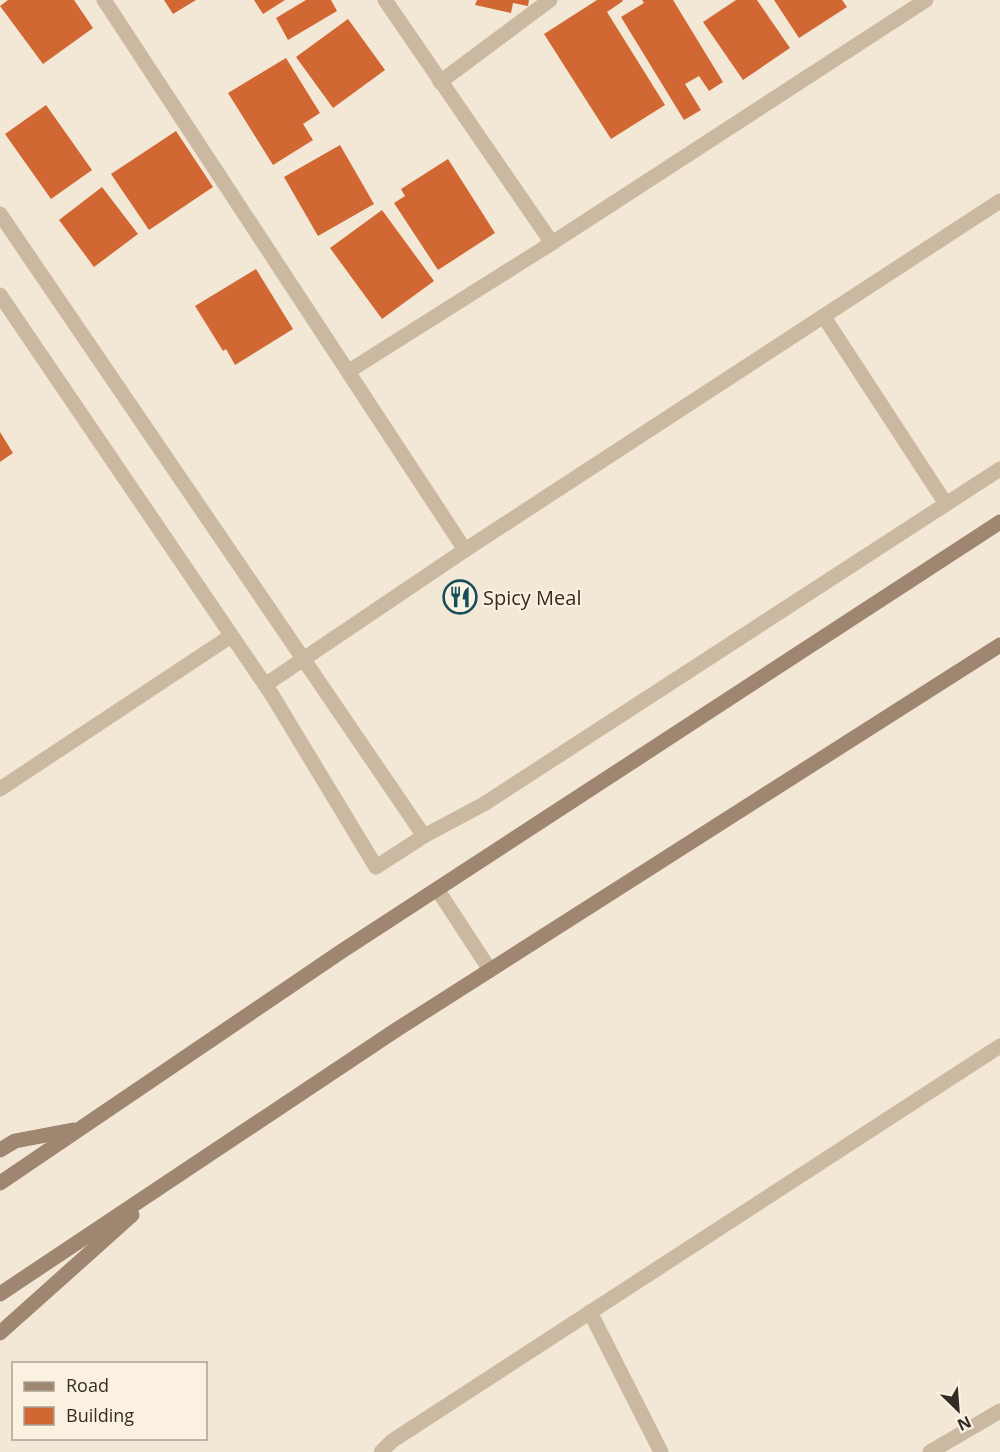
<svg xmlns="http://www.w3.org/2000/svg" width="1000" height="1452" font-family="'Open Sans',sans-serif">
	<style>
		.building { fill: #d16834 }
		.lines { fill: none; stroke-linecap: round; stroke-linejoin: round }
		.minor { stroke: #cbb8a0; stroke-width: 15 }
		.tertiary { stroke: #cbb8a0; stroke-width: 15 }
		.secondary { stroke: #9f8671; stroke-width: 15 }
		.labels { text-anchor: middle; dominant-baseline: central; stroke-width: 4.5; stroke-linejoin: round; paint-order: stroke }
		.poi-label { font-size: 20px; fill: #342b24; stroke: #faf1e1; text-anchor: start }
	</style>
	<rect width="100%" height="100%" fill="#f3e7d5"/>
	<g class="building">
		<path d="M8,0H74L93,28L43,64L0,6Z"/>
		<path d="M164,0H196L173,14Z"/>
		<path d="M254,0H285L263,14Z"/>
		<path d="M306,0H331L337,11L288,40L276,18Z"/>
		<path d="M477,0H529L528,6L513,3L511,13L475,5Z"/>
		<path d="M597,0H622L623,1L607,12L665,105L611,139L544,34Z"/>
		<path d="M642,0H673L723,82L709,91L699,76L685,84L701,110L684,120L621,17L644,3Z"/>
		<path d="M736,0H757L790,48L743,80L703,22Z"/>
		<path d="M774,0H842L847,7L799,38Z"/>
		<path d="M348,19L385,70L333,108L296,57Z"/>
		<path d="M286,58L320,113L303,124L313,140L273,165L228,93Z"/>
		<path d="M46,105L92,170L51,199L5,134Z"/>
		<path d="M176,131L213,187L149,230L111,174Z"/>
		<path d="M340,145L374,204L318,236L284,177Z"/>
		<path d="M448,159L495,233L438,270L394,203L405,196L401,189Z"/>
		<path d="M102,187L138,234L94,267L59,220Z"/>
		<path d="M382,210L434,281L382,319L330,248Z"/>
		<path d="M256,269L293,329L235,365L226,349L223,351L195,306Z"/>
		<path d="M0,432L13,453L0,462Z"/>
	</g>
	<g class="lines">
		<g class="minor">
			<path d="M104,0L465,550"/>
			<path d="M385,0L552,243"/>
			<path d="M440,82L550,0"/>
			<path d="M0,214L424,836"/>
			<path d="M0,295L272,695L376,867L424,836L484,804L1000,469"/>
			<path d="M824,317L946,504"/>
			<path d="M349,371L552,243L926,0"/>
			<path d="M265,685L465,550L1000,201"/>
			<path d="M0,789L231,636"/>
			<path d="M590,1312L661,1452"/>
			<path d="M381,1452L392,1441L1000,1046"/>
			<path d="M930,1452L1000,1411"/>
		</g>
		<path class="tertiary" d="M437,889L490,970"/>
		<g class="secondary">
			<path d="M0,1150L15,1141L73,1130"/>
			<path d="M0,1183L342,951L1000,522"/>
			<path d="M0,1294L396,1030L1000,645"/>
			<path d="M0,1333L132,1215"/>
		</g>
	</g>
	<defs>
		<g id="restaurant-ring" transform="scale(1.725)"><circle r="9.5" fill="#faf1e1" stroke="#164f59" stroke-width="1.5"/><path d="M-5-6h1v4h1v-4h1v4h1v-4h1v5L-1.5 .5V6h-2V.5L-5-1ZM5-6V6H3V1.5H1.5Q1.5-4 5-6Z" fill="#164f59"/></g>
	</defs>
	<g fill-rule="evenodd">
		<use href="#restaurant-ring" x="460" y="597"/>
	</g>
	<g class="labels">
		<g class="poi-label">
			<text x="483" y="597">Spicy Meal</text>
		</g>
	</g>
	<rect x="12" y="1362" width="195" height="78" fill="#faf1e1" stroke="#aba295" stroke-width="1.5"/>
	<rect x="24" y="1382" width="30" height="9" fill="#9f8671" stroke="#aba295" stroke-width="1.5"/>
	<text x="66" y="1392" font-size="18" fill="#342b24">Road</text>
	<rect x="24" y="1407" width="30" height="18" fill="#d16834" stroke="#aba295" stroke-width="1.5"/>
	<text x="66" y="1422" font-size="18" fill="#342b24">Building</text>
	<g transform="translate(958 1410) rotate(155)" stroke="#faf1e1" stroke-width="4.5" paint-order="stroke">
	<path d="M0-4.5L10 22L0 15L-10 22Z" fill="#342b24"/>
	<text y="-9" font-size="16" font-weight="bold" text-anchor="middle" fill="#342b24">N</text>
	</g>
</svg>
